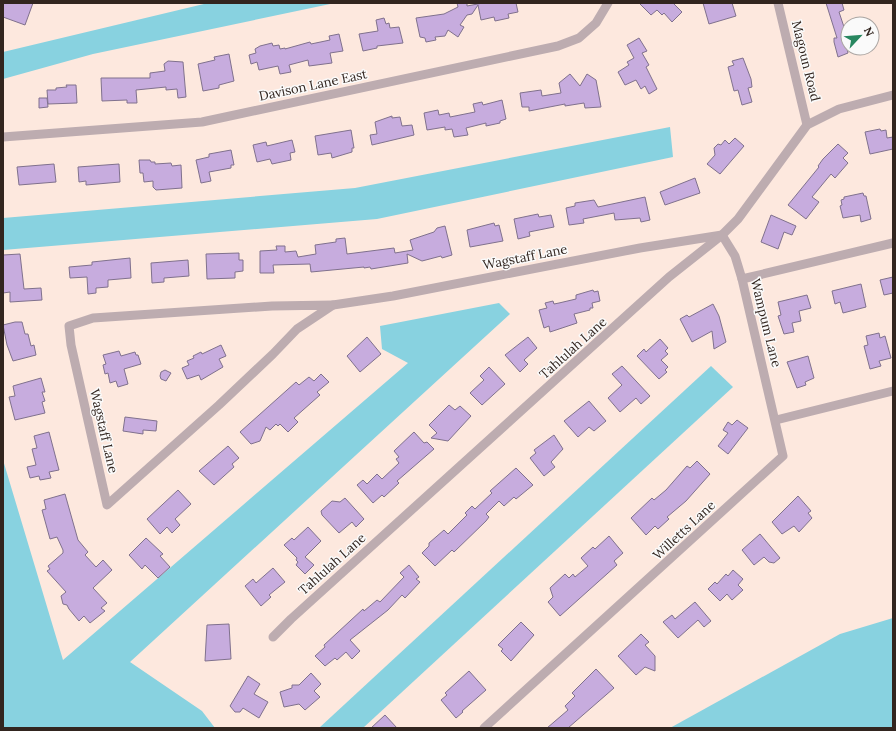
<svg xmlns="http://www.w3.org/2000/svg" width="896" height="731" font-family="Lora,serif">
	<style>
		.water { fill: #88d2e0 }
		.building { fill: #c7acde; stroke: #80718d }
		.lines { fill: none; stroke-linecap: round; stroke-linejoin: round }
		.street { stroke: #bdacb0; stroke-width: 9 }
		.labels { text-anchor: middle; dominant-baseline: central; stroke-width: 3; stroke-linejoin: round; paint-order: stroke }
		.street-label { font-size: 13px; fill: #32251f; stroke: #fafafa }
	</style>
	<rect width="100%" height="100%" fill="#fde8de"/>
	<g class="water">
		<path d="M208,3H335L93,54L3,79V52Z"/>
		<path d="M670,127L673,157L377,219L3,250V218L355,188Z"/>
		<path d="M499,303L510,314L130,662L202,711L215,728H3V460L63,660L408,363L382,349L380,326Z"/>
		<path d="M711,366L733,387L363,728H319Z"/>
		<path d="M893,618V728H670L840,634Z"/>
	</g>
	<g class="building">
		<path d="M3,3H33L25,25L3,17Z"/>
		<path d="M457,3H467V6L483,3H516L518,12L508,14L509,18L495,21L494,17L481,20L478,5L472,14L467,15L460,25L464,27L458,37L448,30L445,36L435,37L436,40L426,42L425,38L420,37L416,18L444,14L458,7Z"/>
		<path d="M639,3H673L682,12L672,22L664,13L662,15L657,10L651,15Z"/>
		<path d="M703,3H732L736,16L709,24Z"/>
		<path d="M826,3H842L844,10L839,12L844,27L848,26V36L846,37L849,48L847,49L848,53L838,57L834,42V38H837Z"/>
		<path d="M384,18L386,24L389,23L390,28L399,27L403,43L377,46V48L363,51L359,34L378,31L376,20Z"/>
		<path d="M339,34L343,51L330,53L332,63L309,66L308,60L289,65L291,72L280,74L278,66L259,70L257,62L251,64L249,55L256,53L255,49L260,46L272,43L273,46L279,45L280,49L285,48V49L310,42L311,44L330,40L329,36Z"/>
		<path d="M639,38L647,51L642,53L649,65L646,67L657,89L649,94L645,86L641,89L636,80L625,85L618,72L629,65L627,62L634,58L627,45Z"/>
		<path d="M229,54L234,81L219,85V88L203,91L198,64L215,60L214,57Z"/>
		<path d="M743,58L751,79L752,87L748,88L752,102L742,105L738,90L734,91L728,67L734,65L732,61Z"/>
		<path d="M168,61L183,62L186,97L178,98L177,89L166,90V87L136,90L137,103H127V100L102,101L101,78H150V73L165,71L164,64Z"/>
		<path d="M570,74L580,86L587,74L596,80L601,107L585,108L584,103L565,106V104L529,111V107H522L520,93L541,90L542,96L561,93L559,83Z"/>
		<path d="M66,85H76L77,103L48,104L47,90H56V88L67,87Z"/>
		<path d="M39,98H47L48,107L39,108Z"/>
		<path d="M502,100L506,119L500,121V123L486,126V123L466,128L468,135L454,137L452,129L445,130V127L427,130L424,113L438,110L439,115L449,113L450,117L475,112L473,104L482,102L483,105Z"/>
		<path d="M392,116V118L400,117L402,126L412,125L414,135L372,145L370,135L377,134L375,122Z"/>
		<path d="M880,129L881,131L886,130L887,138L893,137V149L870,154L865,132Z"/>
		<path d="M351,130L354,148H352V152L332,158L331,153L318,155L315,136Z"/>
		<path d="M735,138L744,146L720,174L707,164L715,155L714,148L718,144L721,145L725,140L729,144Z"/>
		<path d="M292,140L295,152L290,153L291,160L272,164L270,159L257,162L253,145L266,142L267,146Z"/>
		<path d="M838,144L848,153L843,158L848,163L835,178L831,174L812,197L819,202L806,219L788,205L819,167L818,166L823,159Z"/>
		<path d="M231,150L234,165H231V168L209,172L211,181L201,183L196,160L209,157V154Z"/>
		<path d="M139,160H150L151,162H155V164L171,163L172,166L181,165L182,188L156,190L153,187V181L144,182L143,173H140Z"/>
		<path d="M54,164L56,182L19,185L17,167Z"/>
		<path d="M119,164L120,182L86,185V181L79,182L78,167Z"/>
		<path d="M695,178L700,193L665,205L660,192Z"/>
		<path d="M863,193L864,196H866L871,219L861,222L860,215L843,218L840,206L842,205L841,200L844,199V197Z"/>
		<path d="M645,197L650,220L641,222L640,218L615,220L614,213L583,219L584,223L569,225L566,208L575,206V203L594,200L598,207Z"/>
		<path d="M538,214L539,217L551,215L554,227L529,232L530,236L518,239L514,219Z"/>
		<path d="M771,215L796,226L792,235L784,232L778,249L761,242Z"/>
		<path d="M494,223L495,226L499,225L503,241L470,247L467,230Z"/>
		<path d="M445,226L452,255L442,258L441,256L422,261L407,254L408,263L371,269L370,267L364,268V267L311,272L310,264L273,265L274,273H260V251L277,250L276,246H285V252L296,251L298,257L316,254L315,245L336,242V239L345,238L347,254L394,248L395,253L413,250L410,240L434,232L437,228Z"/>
		<path d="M239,253V260H243V271L235,272V278L207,279L206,254Z"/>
		<path d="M20,254L24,289L41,288L42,300L10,302V292L3,293V255Z"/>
		<path d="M130,258L131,278L108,280V287L96,288V293L88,294L87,277L70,278L69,267L92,265V262Z"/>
		<path d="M188,260L189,276L164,278V282L152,283L151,263Z"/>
		<path d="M893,277V293L884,295L880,280Z"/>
		<path d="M861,284L866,307L843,313L840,302L835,304L832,291Z"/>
		<path d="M593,290L594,292L598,291L600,301L592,303L593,308H590V310L574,314L577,323L550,332L549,326L544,328L539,310L547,308L545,303L553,301L554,304L559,303L576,299V295Z"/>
		<path d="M807,295L811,308L799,311L801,321L792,323L794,332L784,334L778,316L781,315L778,302Z"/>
		<path d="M713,304L719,316L726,342L714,349L712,331L692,342L680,319L687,315L689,317Z"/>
		<path d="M15,322H22L25,334H28L31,346L34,345L36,355L13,361L7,345L3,325Z"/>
		<path d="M879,333L880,338L885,336L891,358L879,361L881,366L870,369L864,346L868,345L866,336Z"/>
		<path d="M367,337L381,354L360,372L347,356Z"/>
		<path d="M528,337L537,348L524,360L528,364L520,372L505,355Z"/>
		<path d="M660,339L668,348L665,351L668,354L661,360L668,367L665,370L667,372L659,379L637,356L644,349L646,352Z"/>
		<path d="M221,345L226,356L219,359L223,367L201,380L199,375L187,379L182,368L189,365L187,361L194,358L193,356L201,352L202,354Z"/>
		<path d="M119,351L121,356L135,352L136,355H138L141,364L124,369L128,384L118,387L116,381L110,383L108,373L105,374L103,365L106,364L103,355Z"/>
		<path d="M808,356L814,378L805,382L806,385L797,388L787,362Z"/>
		<path d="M622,366L650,396L641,404L636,398L620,412L608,398L622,385L612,374Z"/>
		<path d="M489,367L505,384L482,405L470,393L484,380L480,376Z"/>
		<path d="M165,370L171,373L166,381L161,379L160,376L161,372Z"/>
		<path d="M321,374L329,382L317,392L320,395L294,418L298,422L288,432L280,424L278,426L276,424L270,430L266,427L260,441L251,444L240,432L296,382L299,385L309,377L314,381Z"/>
		<path d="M41,378L45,392H42L45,401L42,402L45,413L15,420L9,397L15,396L13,386Z"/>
		<path d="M589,401L606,421L594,431L589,427L578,437L564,421Z"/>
		<path d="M449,405L455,410L460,406L471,416L448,441L431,438L437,433L429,425Z"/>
		<path d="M125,417L157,421L156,431L143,430V434L123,431Z"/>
		<path d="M737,420L748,428L728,454L718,446L728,433L723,430L728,422L732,425Z"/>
		<path d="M49,432L59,470L49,472L51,478L40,480L39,476L30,478L27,467L36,465L32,449L37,448L34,436Z"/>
		<path d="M414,432L424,443L427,442L434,449L397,481L399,483L384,497L382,495L373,503L357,485L363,480L367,484L377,474L382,479L399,463L396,459L399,457L394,451Z"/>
		<path d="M554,435L563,449L551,462L555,467L544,476L530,458L536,453L534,450Z"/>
		<path d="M228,446L239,458L232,464L234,467L214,485L199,471Z"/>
		<path d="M697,461L710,474L686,501L667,517L669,519L658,529L655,526L646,535L631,518L652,498L654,500L666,490L687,466L690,468Z"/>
		<path d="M516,468L533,485L516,499L514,497L504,506L499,501L486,514L489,517L486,521L454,552L452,550L435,566L422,553L429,546V543L444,530L448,534L467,515L465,513L472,506L475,509L492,493L490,491Z"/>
		<path d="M178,490L191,504L175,519L180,525L172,533L167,527L160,534L147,519Z"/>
		<path d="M65,494L78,540L88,552L85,555L96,567L103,560L112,570L93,588L107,603L101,608L105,611L90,623L84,616L79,621L69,609L67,605L63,604L61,596L66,592L47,571L50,569L48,566L63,553V550L57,537L50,539L42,510L46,509L44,500Z"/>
		<path d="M798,496L811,511L808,513L812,518L799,532L794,526L782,534L772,522Z"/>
		<path d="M345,498L364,519L356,527L352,522L339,533L322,515L321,511L332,501L340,502Z"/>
		<path d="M308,527L321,541L305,557L314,565L305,574L296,565L298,562L296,560L297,558L284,545L292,538L294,540Z"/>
		<path d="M760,534L780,558L774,563L769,562L764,557L754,565L742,550Z"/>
		<path d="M609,536L623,553L614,561L617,565L560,616L548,602L553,597L550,588L565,574L569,578L573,574L575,577L588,566L581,558L593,547L595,549Z"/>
		<path d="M146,538L163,554L160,556L170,567L158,578L145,565L142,569L129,555Z"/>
		<path d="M409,565L419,577L416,579L420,582L405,598L402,595L388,610L350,640L360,651L352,659L346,652L337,660L335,658L325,666L315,656L325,647L324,645L363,609L364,611L377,600L380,602L404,577L400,573Z"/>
		<path d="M273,568L285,582L269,595L271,597L261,606L245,586L253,579L256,583Z"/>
		<path d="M733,570L743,579L738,585L743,590L732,600L727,594L720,601L708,589L715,582L717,584L726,574L728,576Z"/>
		<path d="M695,602L711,621L704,627L698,620L678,638L663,622L672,615L675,619Z"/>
		<path d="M521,622L534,635L511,661L501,651L503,649L498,645Z"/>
		<path d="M229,624L231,659L205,661L207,625Z"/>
		<path d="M641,634L649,642L645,645L655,656V671L645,667L636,675L618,656Z"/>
		<path d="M596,669L614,688L568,728H547L568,710L565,706L575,696L572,693Z"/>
		<path d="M469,671L486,690L462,711L463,712L456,718L441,700L447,695L445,693Z"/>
		<path d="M311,673L321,684L314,691L320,697L305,710L299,704L284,707L280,692L292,688V685H299Z"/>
		<path d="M248,676L260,684L254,694L268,702L259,718L243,708L240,712H235L230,706Z"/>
		<path d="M385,715L397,728H371Z"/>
	</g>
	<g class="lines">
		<g class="street">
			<path d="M778,3L807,125"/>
			<path d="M3,137L202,122L558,46L579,38L596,23L608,3"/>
			<path d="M742,279L893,243"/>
			<path d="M333,305L393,296L640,248L722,235L735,256L742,279L783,456L484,728"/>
			<path d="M333,305L297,329L273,354L219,405L107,505L71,345L69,326L93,318L272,306Z"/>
			<path d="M776,420L893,391"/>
			<path d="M273,637L291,619L669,277L722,235L738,219L807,125L839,109L893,95"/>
		</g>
	</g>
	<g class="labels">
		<g class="street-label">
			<text transform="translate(806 61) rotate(76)">Magoun Road</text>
			<text transform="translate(313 85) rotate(-12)">Davison Lane East</text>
			<text transform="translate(525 257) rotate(-11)">Wagstaff Lane</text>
			<text transform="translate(766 323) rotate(76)">Wampum Lane</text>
			<text transform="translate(573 348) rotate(-42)">Tahlulah Lane</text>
			<text transform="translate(104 431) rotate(77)">Wagstaff Lane</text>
			<text transform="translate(684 530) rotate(-43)">Willetts Lane</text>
			<text transform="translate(332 564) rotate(-42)">Tahlulah Lane</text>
		</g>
	</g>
	<rect width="896" height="731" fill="none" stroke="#32251f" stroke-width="8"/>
	<g transform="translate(860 36) rotate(64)"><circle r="19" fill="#fafafa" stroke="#aaa5a2"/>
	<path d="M0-3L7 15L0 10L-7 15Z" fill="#288760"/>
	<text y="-6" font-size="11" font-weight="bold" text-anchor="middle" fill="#32251f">N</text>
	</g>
</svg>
